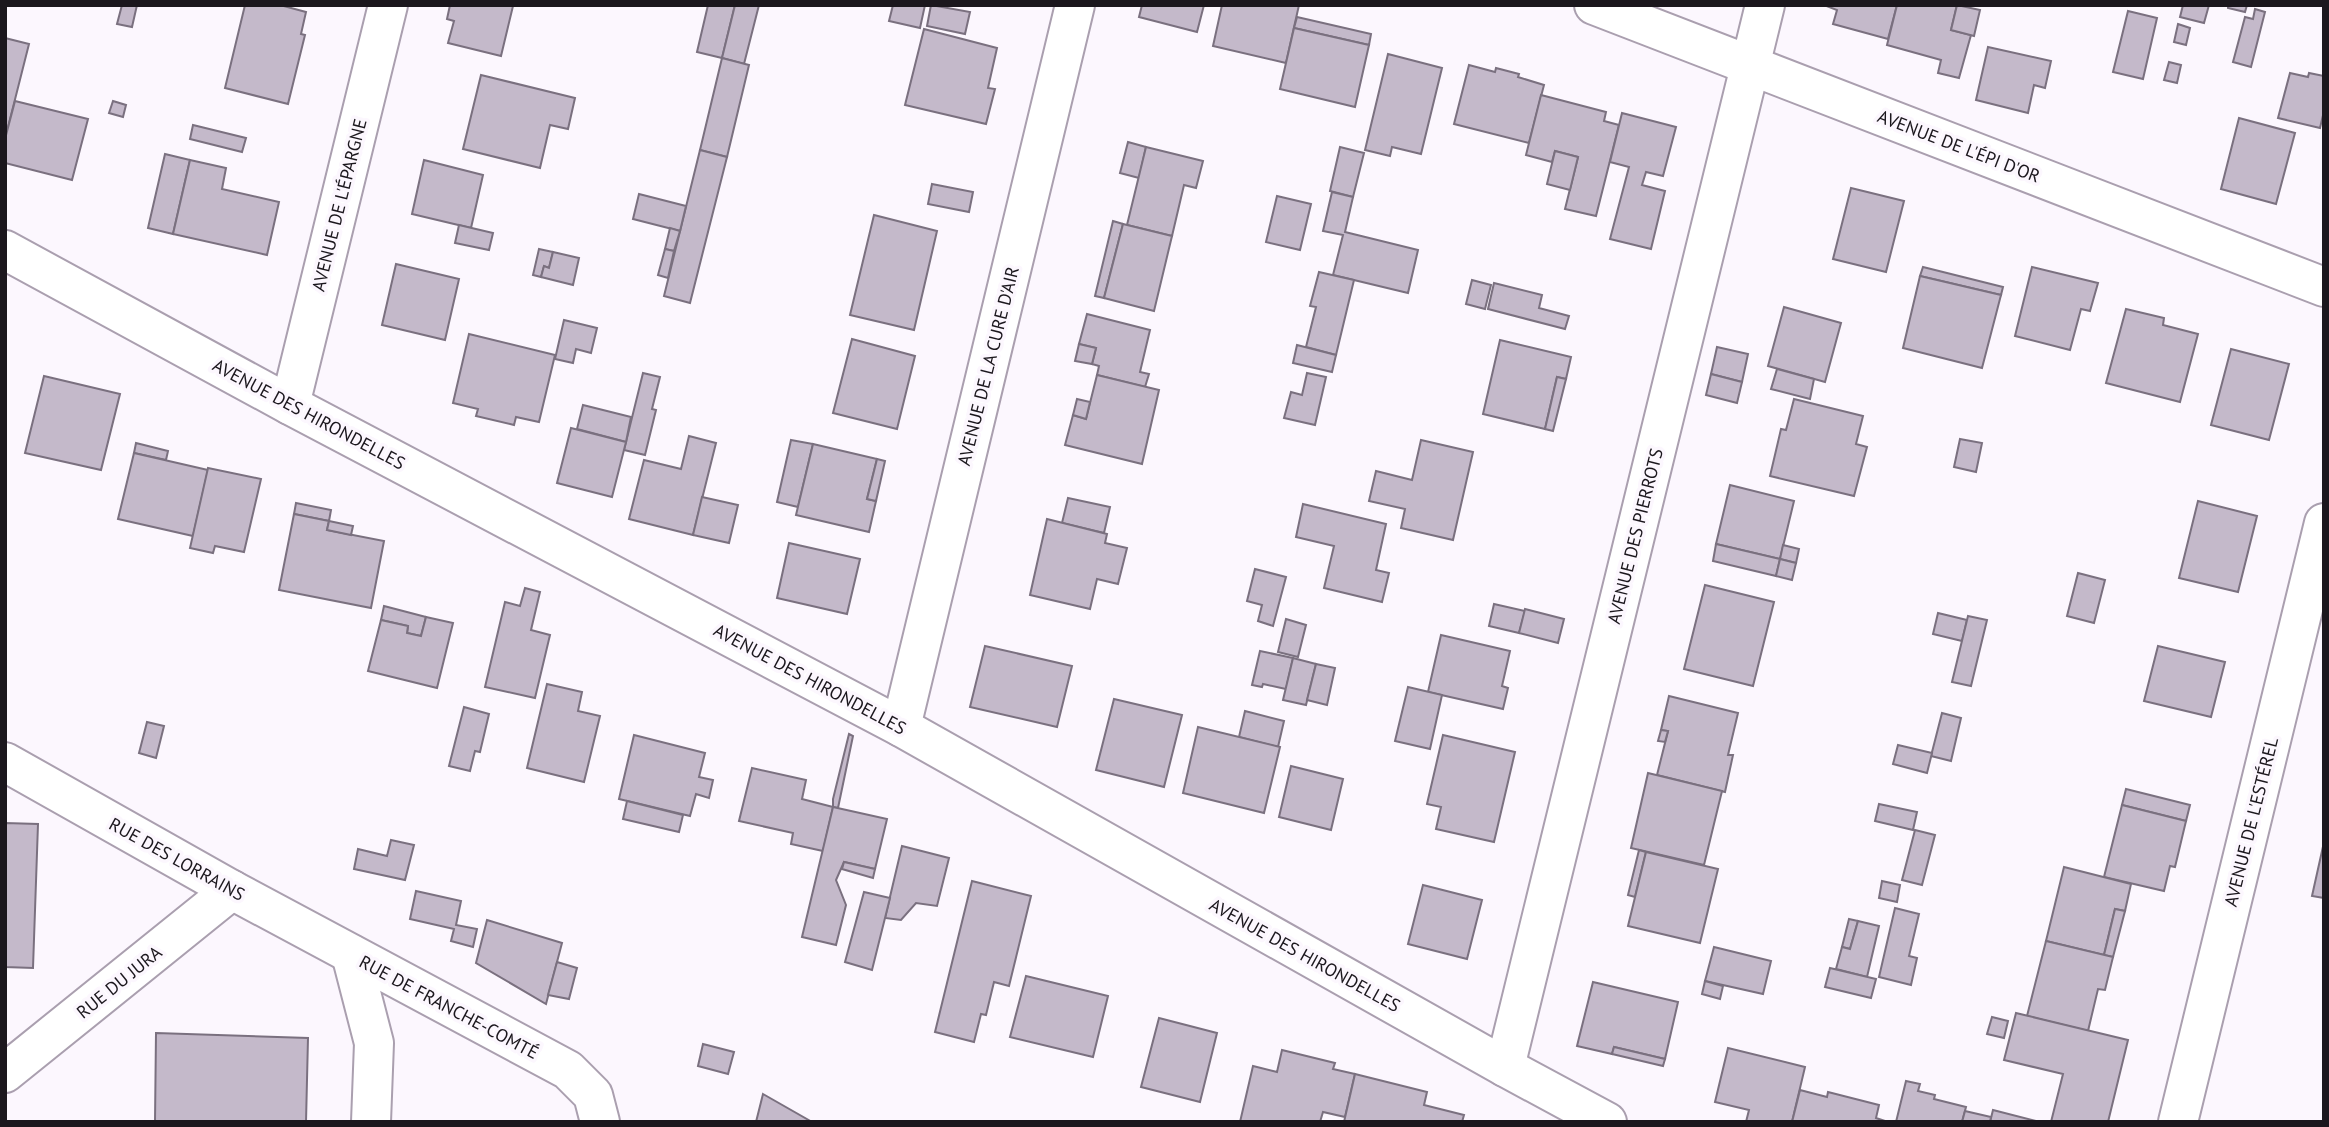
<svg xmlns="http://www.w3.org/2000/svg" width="2329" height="1127" font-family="'PT Sans',sans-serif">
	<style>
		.building { fill: #c4b9ca; stroke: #7a707f; stroke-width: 2 }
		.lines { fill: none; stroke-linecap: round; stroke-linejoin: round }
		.street-casing { stroke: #aa9faf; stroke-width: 42 }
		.street { stroke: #fff; stroke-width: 38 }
		.labels { text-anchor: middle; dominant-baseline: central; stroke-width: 7; stroke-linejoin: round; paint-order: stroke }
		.street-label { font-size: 18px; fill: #1b171d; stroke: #fcf7fe }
	</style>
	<rect width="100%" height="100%" fill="#fcf7fe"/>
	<g class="building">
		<path d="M122,5H137L132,27L117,24Z"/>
		<path d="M245,5H280L306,12L301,34L305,35L288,104L225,88Z"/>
		<path d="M450,5L513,6L501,56L448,43L454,21L447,19Z"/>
		<path d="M708,5H735L722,58L697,52Z"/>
		<path d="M735,5H759L744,64L722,58Z"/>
		<path d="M893,5H925L920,28L889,21Z"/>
		<path d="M931,5L970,12L965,34L927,26Z"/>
		<path d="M1142,5H1204L1197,32L1139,17Z"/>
		<path d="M1222,5H1299L1286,63L1213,46Z"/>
		<path d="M1824,5H1897L1888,39L1833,24L1837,10Z"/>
		<path d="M1897,5H1957L1951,30L1971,35L1959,78L1938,73L1941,60L1887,45Z"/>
		<path d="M1957,5L1980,10L1974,36L1951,30Z"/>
		<path d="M2183,5H2209L2204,23L2180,17Z"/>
		<path d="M2228,5H2247L2245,12L2228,8Z"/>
		<path d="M2255,9L2265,12L2251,67L2233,62L2245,17L2253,19Z"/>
		<path d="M2128,11L2157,18L2143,79L2113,72Z"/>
		<path d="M1297,17L1371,34L1369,45L1294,28Z"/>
		<path d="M2178,24L2190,28L2186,45L2174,42Z"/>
		<path d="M1294,28L1369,45L1355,107L1280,89Z"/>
		<path d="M924,29L997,48L988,88L995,89L986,124L905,105Z"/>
		<path d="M5,38L29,44L5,139Z"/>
		<path d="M1988,47L2051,61L2045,88L2034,85L2028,113L1976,100Z"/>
		<path d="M1388,54L1442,68L1421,154L1392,147L1390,156L1365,150Z"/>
		<path d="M722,58L749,65L727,157L700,150Z"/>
		<path d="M2169,62L2181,65L2177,83L2164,80Z"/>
		<path d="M1469,65L1495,72L1496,68L1519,74L1518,77L1544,85L1529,143L1454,124Z"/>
		<path d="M2290,73L2308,77L2309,73L2324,76V111L2320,128L2278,118Z"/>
		<path d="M481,75L575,98L568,129L550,125L540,168L463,149Z"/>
		<path d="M1541,95L1606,112L1604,121L1619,125L1596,216L1565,209L1578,157L1555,151L1552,162L1526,155Z"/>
		<path d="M15,101L88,119L72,180L5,163V139Z"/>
		<path d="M113,101L126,105L123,117L109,113Z"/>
		<path d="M1622,113L1676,127L1663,176L1646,172L1642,185L1665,191L1651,249L1610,239L1629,167L1610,162Z"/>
		<path d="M2239,118L2295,133L2276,204L2221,189Z"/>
		<path d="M193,125L246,138L242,152L190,139Z"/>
		<path d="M1128,142L1146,147L1139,178L1120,173Z"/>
		<path d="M1146,147L1203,161L1196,188L1184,185L1172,236L1127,225Z"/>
		<path d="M1340,147L1364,153L1353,197L1330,191Z"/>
		<path d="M700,150L727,157L690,303L664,296Z"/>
		<path d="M1555,151L1578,157L1570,190L1547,184Z"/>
		<path d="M165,154L190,160L173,234L148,228Z"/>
		<path d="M190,160L226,168L222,189L279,202L267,255L173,234Z"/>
		<path d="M424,160L483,175L471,228L412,214Z"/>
		<path d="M932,184L973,192L969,212L928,204Z"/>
		<path d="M1851,188L1904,201L1886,272L1833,259Z"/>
		<path d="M1332,192L1353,197L1345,232L1418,250L1408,293L1333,275L1343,235L1323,231Z"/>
		<path d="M639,194L686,206L680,231L633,219Z"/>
		<path d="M1277,196L1311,204L1300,250L1266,242Z"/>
		<path d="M874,215L937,231L914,330L850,315Z"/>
		<path d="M1113,221L1123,224L1104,298L1095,296Z"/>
		<path d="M1123,224L1172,236L1154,311L1104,298Z"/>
		<path d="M459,225L493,233L489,250L455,243Z"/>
		<path d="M670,228L680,231L674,251L665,249Z"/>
		<path d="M539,249L553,252L549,268L544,266L541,277L533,275Z"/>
		<path d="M665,249L674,251L668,278L658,275Z"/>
		<path d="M553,252L579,258L573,285L541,277L544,266L549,268Z"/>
		<path d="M396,264L459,279L445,340L382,325Z"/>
		<path d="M1923,267L2003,287L2001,295L1920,276Z"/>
		<path d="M2032,267L2098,283L2090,311L2081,309L2070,350L2015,336Z"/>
		<path d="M1319,272L1354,280L1336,355L1306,347L1316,307L1310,306Z"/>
		<path d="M1920,276L2001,295L1982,368L1903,348Z"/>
		<path d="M1472,280L1491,285L1485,309L1466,304Z"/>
		<path d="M1494,283L1542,295L1539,308L1569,316L1565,329L1488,309Z"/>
		<path d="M1784,307L1841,323L1825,382L1768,366Z"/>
		<path d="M2126,309L2164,318L2163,325L2198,334L2180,402L2106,383Z"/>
		<path d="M1087,314L1150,330L1140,372L1149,374L1145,387L1097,375L1099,366L1092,364L1096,348L1079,344Z"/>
		<path d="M564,320L597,328L591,353L576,349L573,363L555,359Z"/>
		<path d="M469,334L555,355L539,422L516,417L514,425L476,416L478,409L453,403Z"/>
		<path d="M852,339L915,356L897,429L833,413Z"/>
		<path d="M1500,340L1571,357L1566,379L1557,377L1545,429L1483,414Z"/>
		<path d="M1079,344L1096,348L1092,364L1075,361Z"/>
		<path d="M1297,345L1336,355L1332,372L1293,363Z"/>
		<path d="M1717,347L1748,354L1742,382L1711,374Z"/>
		<path d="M2231,349L2289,364L2269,440L2211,425Z"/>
		<path d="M1777,369L1814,379L1810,399L1771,389Z"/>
		<path d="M643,373L660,377L652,409L656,410L645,455L624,450Z"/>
		<path d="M1307,373L1326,377L1315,425L1284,418L1291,392L1302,395Z"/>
		<path d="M1711,374L1742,382L1737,403L1706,395Z"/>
		<path d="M1097,375L1159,390L1142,464L1065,445L1073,415L1086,419Z"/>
		<path d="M44,376L120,394L101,470L25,453Z"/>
		<path d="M1557,377L1566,379L1553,431L1545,429Z"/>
		<path d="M1077,399L1090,402L1086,419L1073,415Z"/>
		<path d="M1794,399L1863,416L1856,444L1867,447L1854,496L1770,476L1781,429L1786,430Z"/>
		<path d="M583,405L631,417L626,442L577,429Z"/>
		<path d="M571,428L626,442L612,497L557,483Z"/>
		<path d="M689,436L716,443L693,535L629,519L644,460L681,469Z"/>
		<path d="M1960,439L1982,443L1976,472L1954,467Z"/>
		<path d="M791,440L813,444L798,507L777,502Z"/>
		<path d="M1421,440L1473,452L1453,540L1401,528L1405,509L1369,501L1376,471L1412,480Z"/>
		<path d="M136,443L168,451L166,460L134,453Z"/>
		<path d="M813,444L877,459L867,499L876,501L869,532L796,515Z"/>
		<path d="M134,453L208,470L193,536L118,519Z"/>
		<path d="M877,459L885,461L876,501L867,499Z"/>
		<path d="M208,468L261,479L244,552L215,546L213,553L190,548Z"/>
		<path d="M1730,485L1794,501L1780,559L1716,544Z"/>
		<path d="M702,497L738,505L729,543L693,535Z"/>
		<path d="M1068,498L1110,507L1104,533L1062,523Z"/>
		<path d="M2198,501L2257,516L2238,592L2179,578Z"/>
		<path d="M296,503L331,510L329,521L294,514Z"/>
		<path d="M1303,504L1386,524L1376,570L1389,573L1382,602L1324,588L1334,546L1296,537Z"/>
		<path d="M294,514L329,521L327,530L384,541L371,608L279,590Z"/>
		<path d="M1047,519L1107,534L1105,543L1127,548L1118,584L1097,579L1090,609L1030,595Z"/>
		<path d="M329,521L353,526L351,535L327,530Z"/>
		<path d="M789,543L860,559L847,614L777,598Z"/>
		<path d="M1716,544L1780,559L1776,576L1713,561Z"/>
		<path d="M1783,545L1799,549L1796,563L1780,559Z"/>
		<path d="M1780,559L1796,563L1792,580L1776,576Z"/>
		<path d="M1255,569L1286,577L1273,626L1258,621L1262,605L1247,601Z"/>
		<path d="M2078,573L2105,580L2094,623L2067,616Z"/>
		<path d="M1705,585L1774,602L1753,686L1684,669Z"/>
		<path d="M525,588L540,592L531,630L550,635L535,698L485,687L505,602L520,606Z"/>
		<path d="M1494,604L1525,611L1519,633L1489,626Z"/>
		<path d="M384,606L426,617L421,636L407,633L408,626L381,620Z"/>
		<path d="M1525,609L1564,619L1558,643L1519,633Z"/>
		<path d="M1938,613L1967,620L1962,641L1933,634Z"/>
		<path d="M1968,616L1987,620L1971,686L1952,682Z"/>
		<path d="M426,617L453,623L437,688L368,671L381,620L408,626L407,633L421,636Z"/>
		<path d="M1286,619L1306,625L1298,657L1278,652Z"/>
		<path d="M1441,635L1510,651L1502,686L1508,688L1503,709L1428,692Z"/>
		<path d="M985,646L1072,666L1057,727L970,707Z"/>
		<path d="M2158,646L2225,662L2211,717L2144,701Z"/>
		<path d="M1260,651L1293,658L1286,689L1263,684L1262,687L1252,685Z"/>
		<path d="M1293,658L1316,664L1306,705L1283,700Z"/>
		<path d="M1316,664L1335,668L1327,705L1307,700Z"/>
		<path d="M547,684L582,692L578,711L600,716L584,782L527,768Z"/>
		<path d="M1408,687L1442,695L1430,749L1395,741Z"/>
		<path d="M1669,696L1738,713L1728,755H1733L1725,792L1657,775L1668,731L1661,730Z"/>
		<path d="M1114,699L1182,715L1164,787L1096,770Z"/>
		<path d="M464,707L489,714L480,752L475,751L470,771L449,766Z"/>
		<path d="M1245,711L1284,721L1278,747L1239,737Z"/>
		<path d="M1942,713L1961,718L1951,761L1931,756Z"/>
		<path d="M147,722L164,726L156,758L139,753Z"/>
		<path d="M1198,727L1280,747L1264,813L1183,793Z"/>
		<path d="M1661,730L1668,731L1665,742L1658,741Z"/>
		<path d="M849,734L853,736L838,808L833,807V799Z"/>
		<path d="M634,735L705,753L699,777L713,780L709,798L696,794L690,816L619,799Z"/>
		<path d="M1443,735L1515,752L1494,842L1436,829L1441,807L1427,804Z"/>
		<path d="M1898,745L1932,753L1927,773L1893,764Z"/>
		<path d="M1291,766L1343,779L1331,830L1279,817Z"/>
		<path d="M752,768L806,780L802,799L833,807L823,851L791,844L793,833L739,821Z"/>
		<path d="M1648,773L1722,791L1704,865L1631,848Z"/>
		<path d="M2126,789L2190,805L2186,821L2122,805Z"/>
		<path d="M627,801L683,815L679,832L623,819Z"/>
		<path d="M1879,804L1917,812L1913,830L1875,821Z"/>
		<path d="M2122,805L2186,821L2175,867L2170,866L2164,891L2104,877Z"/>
		<path d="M833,807L887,819L875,869L844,862L836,880L846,905L836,945L802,937Z"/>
		<path d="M5,823L38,824L33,968L5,967Z"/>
		<path d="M1915,830L1935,835L1922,885L1902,880Z"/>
		<path d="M391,840L414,845L405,880L354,869L358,849L387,856Z"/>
		<path d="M2324,842V898L2312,896Z"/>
		<path d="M902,846L949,858L937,906L916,903L901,920L885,918Z"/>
		<path d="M1639,850L1646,852L1635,897L1628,895Z"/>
		<path d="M1646,852L1718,869L1700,943L1628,926Z"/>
		<path d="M844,862L875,869L873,878L842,869Z"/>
		<path d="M2064,867L2131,884L2125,911L2115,909L2104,955L2046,941Z"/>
		<path d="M972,881L1031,896L1009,986L994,982L986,1015L981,1014L974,1042L935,1032Z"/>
		<path d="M1882,881L1900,885L1897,902L1879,898Z"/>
		<path d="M1423,885L1482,900L1467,959L1408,944Z"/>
		<path d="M416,891L461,901L456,925L477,929L473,947L451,941L454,929L410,919Z"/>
		<path d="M864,892L890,898L872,970L845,962Z"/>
		<path d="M1895,908L1919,914L1909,956L1917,958L1911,985L1879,977Z"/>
		<path d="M2115,909L2125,911L2113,957L2104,955Z"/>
		<path d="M1849,919L1858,921L1850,949L1842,947Z"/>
		<path d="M487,920L562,943L546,1004L476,963Z"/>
		<path d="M1858,921L1879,926L1867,977L1836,969L1842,947L1850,949Z"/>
		<path d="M2046,941L2113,957L2105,990L2098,989L2088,1031L2027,1016Z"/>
		<path d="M1714,947L1771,961L1763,994L1705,981Z"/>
		<path d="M557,962L577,968L569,999L548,995Z"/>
		<path d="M1830,968L1876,979L1871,998L1825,987Z"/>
		<path d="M1026,976L1108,996L1093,1057L1010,1037Z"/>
		<path d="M1705,981L1723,986L1720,999L1702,994Z"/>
		<path d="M1593,982L1678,1002L1665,1059L1614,1047L1612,1054L1577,1046Z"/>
		<path d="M2016,1013L2128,1040L2108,1122H2051L2063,1074L2004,1060Z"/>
		<path d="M1992,1017L2008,1021L2004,1038L1987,1034Z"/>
		<path d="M1159,1018L1217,1033L1200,1102L1141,1087Z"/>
		<path d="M156,1033L308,1038L306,1122H155Z"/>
		<path d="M703,1044L734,1052L728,1074L698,1066Z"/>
		<path d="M1614,1047L1665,1059L1663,1066L1612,1054Z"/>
		<path d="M1728,1048L1805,1067L1792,1122H1746L1749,1110L1715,1102Z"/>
		<path d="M1282,1050L1335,1063L1333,1069L1355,1074L1345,1117L1323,1112L1320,1122H1240L1253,1066L1277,1072Z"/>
		<path d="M1355,1074L1427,1092L1424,1105L1464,1115L1462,1122H1344Z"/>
		<path d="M1906,1081L1920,1084L1918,1091L1935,1095L1934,1099L1966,1107L1962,1122H1896Z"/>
		<path d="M1800,1090L1827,1097L1828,1092L1879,1105L1876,1118L1888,1122H1792Z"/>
		<path d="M763,1094L812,1122H756Z"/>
		<path d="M1993,1110L2040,1122H1990Z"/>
		<path d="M1965,1111L1991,1117L1990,1122H1962Z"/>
	</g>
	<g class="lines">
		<g class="street-casing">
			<g id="street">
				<path d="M1594,5L2324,287"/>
				<path d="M5,250L290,405L901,727L1505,1067L1607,1122"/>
				<path d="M290,405L388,5"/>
				<path d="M901,727L1075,5"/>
				<path d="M5,762L232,890L568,1070L593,1095L600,1122"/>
				<path d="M351,954L374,1043L371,1122"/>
				<path d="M1505,1067L1765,5"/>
				<path d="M5,1073L232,890"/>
				<path d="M2178,1122L2324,523"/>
			</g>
		</g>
		<use href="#street" class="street"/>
	</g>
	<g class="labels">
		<g class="street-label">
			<text transform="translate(1959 146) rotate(21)">AVENUE DE L'ÉPI D'OR</text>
			<text transform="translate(339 205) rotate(-76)">AVENUE DE L'ÉPARGNE</text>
			<text transform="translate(988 366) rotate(-76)">AVENUE DE LA CURE D'AIR</text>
			<text transform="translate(309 414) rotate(28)">AVENUE DES HIRONDELLES</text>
			<text transform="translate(1635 536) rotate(-76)">AVENUE DES PIERROTS</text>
			<text transform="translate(810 679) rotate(28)">AVENUE DES HIRONDELLES</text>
			<text transform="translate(2251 822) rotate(-76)">AVENUE DE L'ESTÉREL</text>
			<text transform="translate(177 859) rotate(29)">RUE DES LORRAINS</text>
			<text transform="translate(1305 955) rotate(29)">AVENUE DES HIRONDELLES</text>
			<text transform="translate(119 982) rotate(-39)">RUE DU JURA</text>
			<text transform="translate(449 1007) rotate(28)">RUE DE FRANCHE-COMTÉ</text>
		</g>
	</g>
	<rect width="2329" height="1127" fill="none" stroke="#1b171d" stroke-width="14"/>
</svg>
